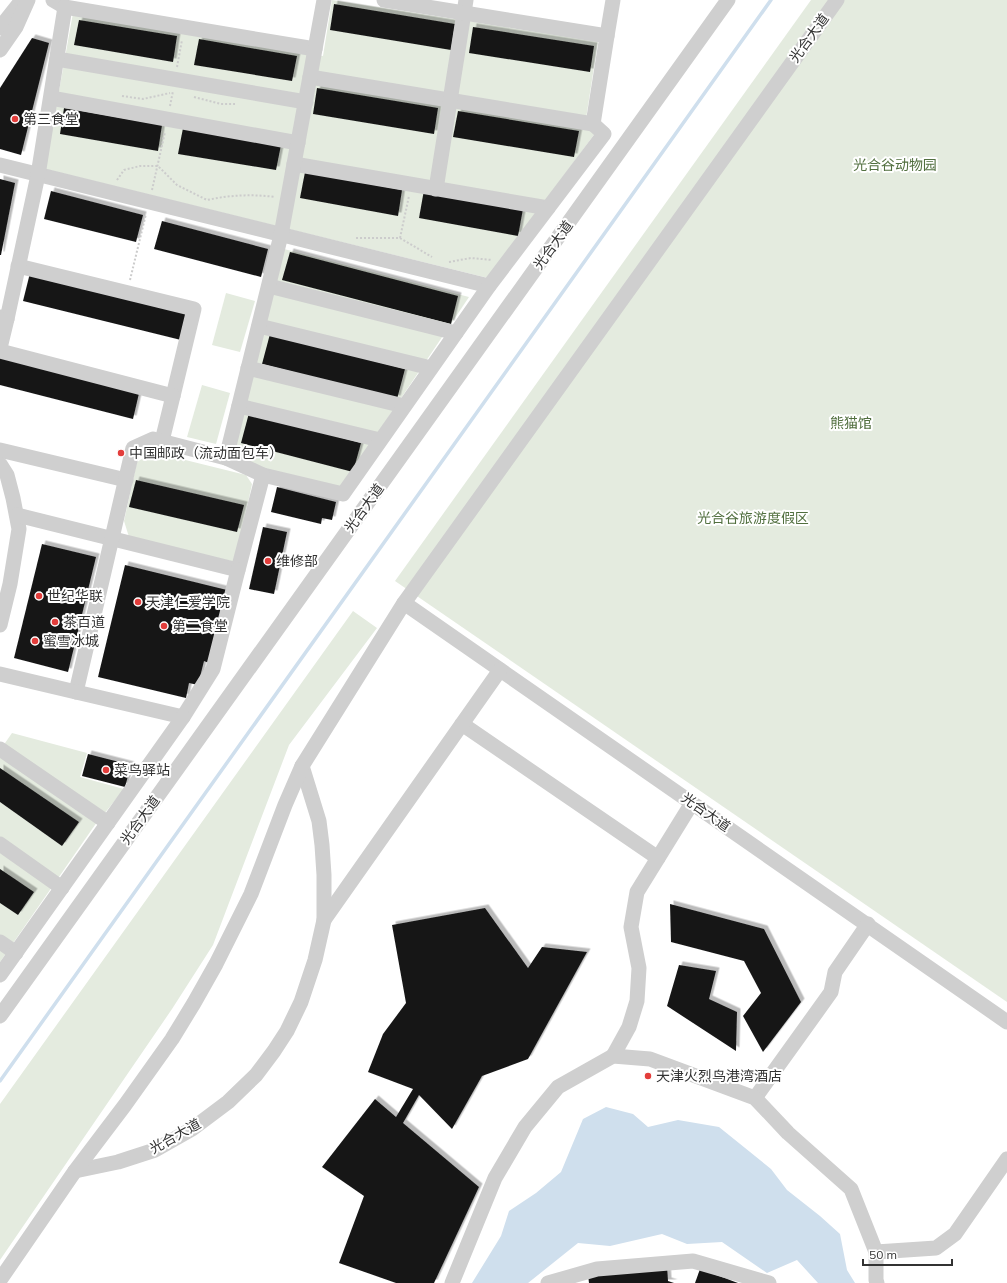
<svg xmlns="http://www.w3.org/2000/svg" width="1007" height="1283" font-family="Mulish,'Noto Sans SC',sans-serif">
	<style>
		.green { fill: #e4ebdf }
		.water { fill: #cfdfed }
		.lines { fill: none; stroke-linecap: round; stroke-linejoin: round }
		.stream { stroke: #cfdfed; stroke-width: 3.5 }
		.building { fill: #191919; filter: url(#shadow) }
		.path { stroke: #ccc; stroke-width: 2; stroke-dasharray: 2 2; stroke-linecap: butt }
		.minor { stroke: #cfcfcf; stroke-width: 15 }
		.poi-dot { fill: #e33d3b; stroke: #fff; stroke-width: 1.5 }
		.labels { text-anchor: middle; dominant-baseline: central; stroke-width: 4; stroke-linejoin: round; paint-order: stroke }
		.street-label { font-size: 14px; fill: #323232; stroke: #fff }
		.poi-label { font-size: 14px; fill: #323232; stroke: #fff; text-anchor: start }
		.park-label { font-size: 14px; fill: #516f3f; stroke: #fff }
	</style>
	<defs>
		<filter id="shadow"><feDropShadow dx="3.5" dy="-3.5" stdDeviation="0" flood-color="#0004"/></filter>
	</defs>
	<rect width="100%" height="100%" fill="#fff"/>
	<g class="green">
		<path d="M332,0L598,41L585,125L596,132L488,278L45,169L73,13L323,56Z"/>
		<path d="M811,0H1007V1002L395,581Z"/>
		<path d="M284,249L469,297L340,489L263,472L234,453Z"/>
		<path d="M226,293L255,301L240,352L212,345Z"/>
		<path d="M202,385L230,393L216,444L187,437Z"/>
		<path d="M153,452L246,475L252,484L235,562L129,537L124,521L137,462Z"/>
		<path d="M353,611L377,628L289,745L213,945L172,1009L0,1260V1104Z"/>
		<path d="M12,733L87,753L80,777L124,789L104,814L3,746Z"/>
		<path d="M0,754L97,822L0,962Z"/>
	</g>
	<path class="water" d="M606,1107L633,1114L648,1127L678,1120L719,1127L771,1169L787,1190L820,1216L840,1234L847,1270L855,1283H818L797,1260L767,1273L722,1242L687,1244L662,1234L610,1246L578,1243L528,1283H472L501,1236L509,1211L536,1193L561,1172L583,1119Z"/>
	<g class="lines">
		<path class="stream" d="M0,1081L771,0"/>
	</g>
	<g class="building">
		<path d="M334,4L455,24L451,50L330,30Z"/>
		<path d="M79,20L177,36L173,62L74,45Z"/>
		<path d="M473,27L594,46L590,72L469,53Z"/>
		<path d="M32,38L49,43L21,155L0,149V88Z"/>
		<path d="M199,39L297,56L292,81L194,65Z"/>
		<path d="M317,88L438,108L434,134L313,114Z"/>
		<path d="M64,108L162,125L158,151L60,134Z"/>
		<path d="M458,111L579,131L574,157L453,137Z"/>
		<path d="M183,128L281,145L276,170L178,154Z"/>
		<path d="M305,172L402,190L398,216L300,198Z"/>
		<path d="M0,179L15,183L1,255H0Z"/>
		<path d="M424,190L523,209L518,236L419,218Z"/>
		<path d="M51,191L143,215L136,242L44,219Z"/>
		<path d="M162,221L268,249L261,277L154,249Z"/>
		<path d="M290,252L458,296L451,324L282,280Z"/>
		<path d="M30,273L188,312L181,340L23,301Z"/>
		<path d="M270,334L405,369L397,399L262,364Z"/>
		<path d="M0,354L140,389L133,419L0,385Z"/>
		<path d="M249,413L361,443L353,472L241,443Z"/>
		<path d="M136,480L244,505L237,532L129,507Z"/>
		<path d="M277,487L336,502L332,520L322,518L321,524L271,512Z"/>
		<path d="M263,527L287,532L274,594L249,589Z"/>
		<path d="M42,544L96,557L68,672L14,658Z"/>
		<path d="M125,565L227,590L209,663L204,661L198,685L189,683L186,698L98,677Z"/>
		<path d="M88,754L131,765L125,787L82,776Z"/>
		<path d="M0,768L79,822L62,846L0,802Z"/>
		<path d="M0,869L34,892L18,915L0,903Z"/>
		<path d="M670,904L764,929L801,1002L763,1052L743,1016L761,993L744,961L671,942Z"/>
		<path d="M485,908L528,968L542,947L587,952L528,1059L482,1076L452,1129L419,1095L403,1123L479,1187L434,1283H396L339,1263L364,1196L322,1167L375,1099L396,1117L413,1089L368,1072L383,1034L406,1003L392,925Z"/>
		<path d="M679,965L716,971L709,999L737,1012L736,1051L667,1006Z"/>
		<path d="M667,1266L668,1281L674,1283H589L588,1275Z"/>
		<path d="M700,1269L738,1283H695Z"/>
	</g>
	<g class="lines">
		<g class="path">
			<path d="M177,67L182,40"/>
			<path d="M122,96L143,99L170,93"/>
			<path d="M194,97L221,104H235"/>
			<path d="M170,106L173,91"/>
			<path d="M117,180L124,170L140,166H158L177,185L207,200C230,195 252,194 275,197"/>
			<path d="M152,190L165,132"/>
			<path d="M356,238H400L432,257"/>
			<path d="M400,238L409,196"/>
			<path d="M449,262L471,258L492,260"/>
			<path d="M130,280L146,214"/>
		</g>
		<g class="minor">
			<path d="M53,0L65,7L315,49"/>
			<path d="M0,28L22,0"/>
			<path d="M607,36L613,0"/>
			<path d="M0,50L16,27L28,0"/>
			<path d="M57,59L306,102"/>
			<path d="M310,77L593,124"/>
			<path d="M51,98L298,143"/>
			<path d="M294,164L548,208"/>
			<path d="M0,165L489,286"/>
			<path d="M436,189L466,0"/>
			<path d="M18,266L194,309L173,396"/>
			<path d="M269,286L456,333"/>
			<path d="M0,317L7,319L38,175L65,7"/>
			<path d="M259,326L431,368"/>
			<path d="M0,348L7,319"/>
			<path d="M0,351L173,396L162,441"/>
			<path d="M248,368L404,406"/>
			<path d="M239,406L380,440"/>
			<path d="M0,450L126,480"/>
			<path d="M0,464L7,475L13,498L19,529L10,584L0,625"/>
			<path d="M263,475L343,494L489,286L604,134L593,124L607,36L384,0"/>
			<path d="M17,515L238,570L263,475L226,458"/>
			<path d="M404,603L1007,1022"/>
			<path d="M0,674L76,692L133,448L153,439L226,458L281,235L324,0"/>
			<path d="M76,692L183,717L213,669L238,570"/>
			<path d="M462,724L658,858"/>
			<path d="M0,749L108,823"/>
			<path d="M0,844L62,888"/>
			<path d="M324,920L500,670"/>
			<path d="M0,942L16,953"/>
			<path d="M0,975L183,717"/>
			<path d="M0,1016L728,0"/>
			<path d="M613,1056L629,1027L637,1001L639,968L631,927L637,892L692,803"/>
			<path d="M755,1098L831,992L835,972L868,924"/>
			<path d="M75,1171L118,1162L155,1150L192,1129L228,1102L256,1075L274,1051L287,1031L301,1002L315,960L324,920V875L322,845L319,821L302,766"/>
			<path d="M876,1252L936,1248L955,1234L1007,1159"/>
			<path d="M0,1280L75,1171L125,1105L172,1039L194,1003L216,964L251,894L285,805L302,766L404,603L837,0"/>
			<path d="M452,1283L495,1178L525,1127L558,1087L613,1056L650,1059L755,1098L788,1133L851,1189L876,1252V1280L877,1283"/>
			<path d="M548,1283L597,1269L693,1261L769,1283"/>
		</g>
	</g>
	<g class="poi-dot">
		<circle cx="15" cy="119" r="4"/>
		<circle cx="121" cy="453" r="4"/>
		<circle cx="268" cy="561" r="4"/>
		<circle cx="39" cy="596" r="4"/>
		<circle cx="138" cy="602" r="4"/>
		<circle cx="55" cy="622" r="4"/>
		<circle cx="164" cy="626" r="4"/>
		<circle cx="35" cy="641" r="4"/>
		<circle cx="106" cy="770" r="4"/>
		<circle cx="648" cy="1076" r="4"/>
	</g>
	<g class="labels">
		<g class="street-label">
			<text transform="translate(809 38) rotate(-54)">光合大道</text>
			<text transform="translate(553 245) rotate(-54)">光合大道</text>
			<text transform="translate(364 508) rotate(-54)">光合大道</text>
			<text transform="translate(706 812) rotate(35)">光合大道</text>
			<text transform="translate(140 820) rotate(-54)">光合大道</text>
			<text transform="translate(175 1136) rotate(-29)">光合大道</text>
		</g>
		<g class="poi-label">
			<text x="23" y="119">第三食堂</text>
			<text x="129" y="453">中国邮政（流动面包车）</text>
			<text x="276" y="561">维修部</text>
			<text x="47" y="596">世纪华联</text>
			<text x="146" y="602">天津仁爱学院</text>
			<text x="63" y="622">茶百道</text>
			<text x="172" y="626">第二食堂</text>
			<text x="43" y="641">蜜雪冰城</text>
			<text x="114" y="770">菜鸟驿站</text>
			<text x="656" y="1076">天津火烈鸟港湾酒店</text>
		</g>
		<g class="park-label">
			<text x="895" y="165">光合谷动物园</text>
			<text x="851" y="423">熊猫馆</text>
			<text x="753" y="518">光合谷旅游度假区</text>
		</g>
	</g>
	<path d="M863 1259v6h89v-6" fill="none" stroke="#323232" stroke-width="2"/>
	<text x="869" y="1259" font-size="12" fill="#323232" stroke="#ffffff" stroke-width="3" paint-order="stroke">50 m</text>
</svg>
